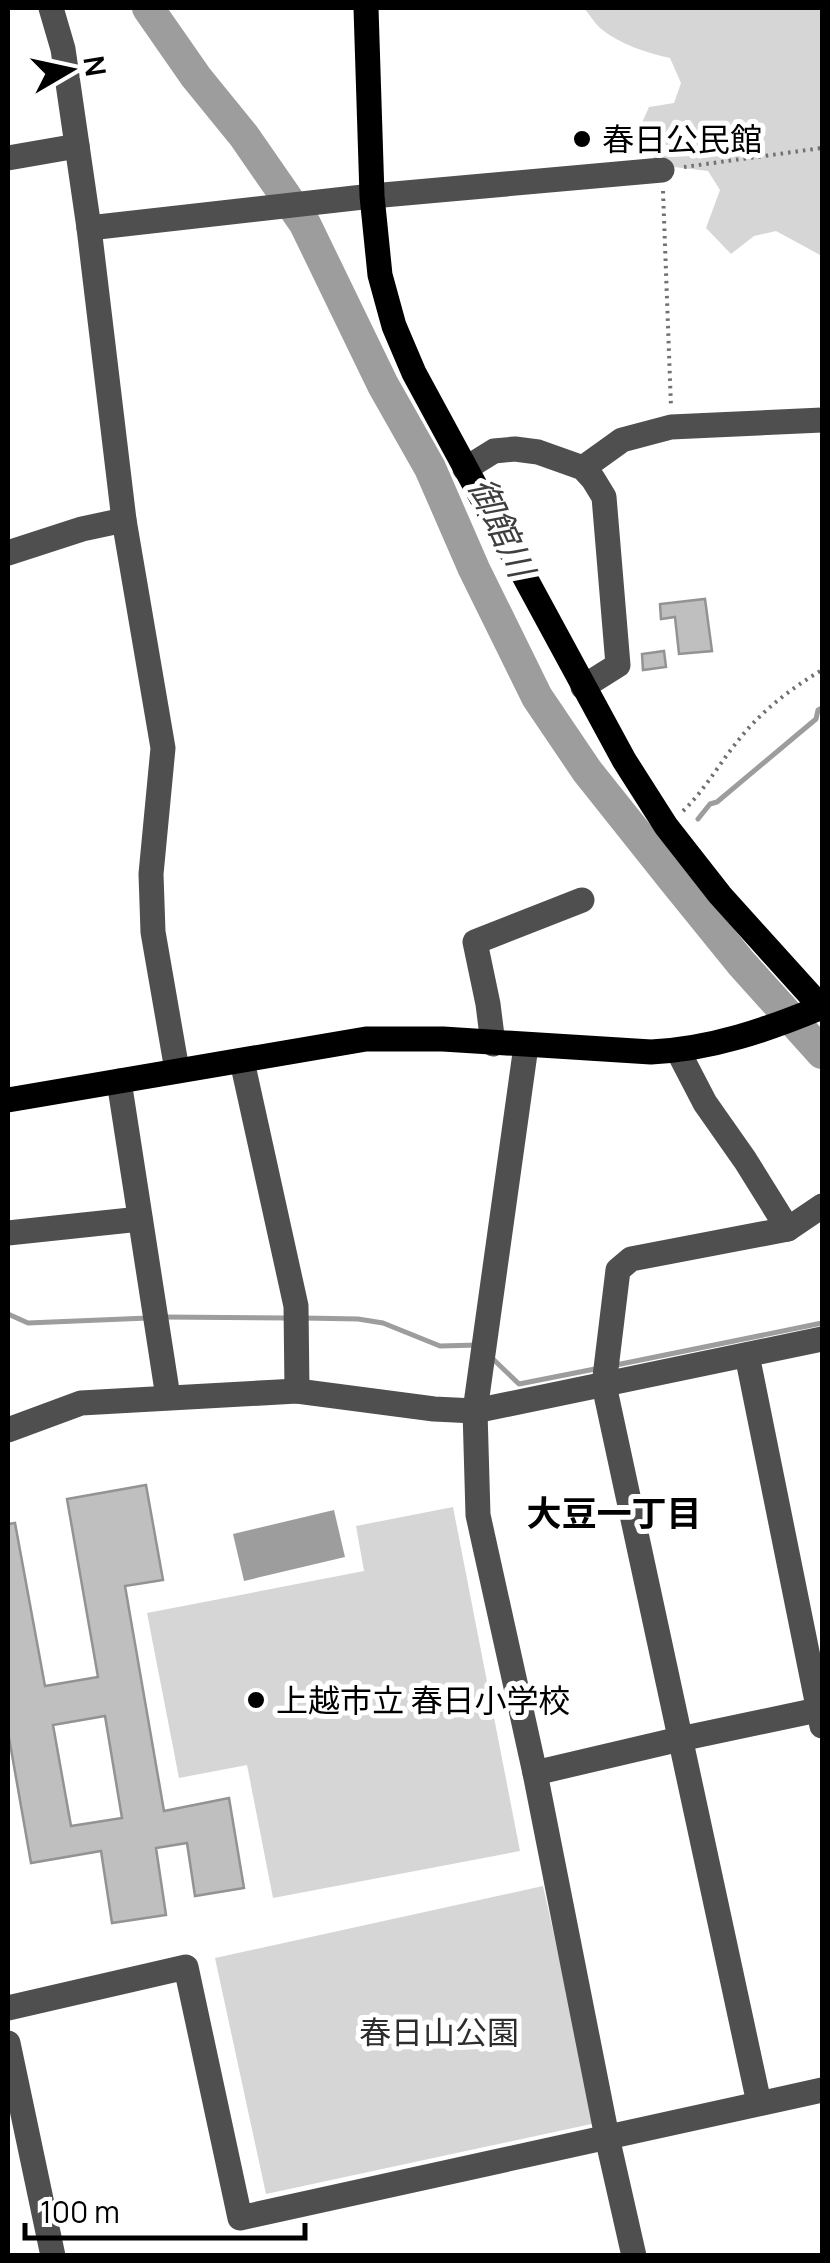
<svg xmlns="http://www.w3.org/2000/svg" width="830" height="2263" font-family="Manrope,'Noto Sans JP',sans-serif">
	<style>
		.green { fill: #d6d6d6 }
		.water { fill: #9d9d9d }
		.lines { fill: none; stroke-linecap: round; stroke-linejoin: round }
		.stream { stroke: #9d9d9d; stroke-width: 5 }
		.river { stroke: #9d9d9d; stroke-width: 32 }
		.building { fill: #bfbfbf; stroke: #939393; stroke-width: 2.5; fill-rule: evenodd }
		.path { stroke: #717171; stroke-width: 4; stroke-dasharray: 2.5 5; stroke-linecap: butt }
		.minor { stroke: #4f4f4f; stroke-width: 25 }
		.major { stroke: #000; stroke-width: 25 }
		.poi-dot { fill: #000; stroke: #fff; stroke-width: 4 }
		.labels { text-anchor: middle; dominant-baseline: central; stroke-width: 10; stroke-linejoin: round; paint-order: stroke }
		.poi-label { font-size: 32px; fill: #000; stroke: #fff; text-anchor: start }
		.park-label { font-size: 32px; fill: #2d2d2d; stroke: #fff }
		.water-label { font-size: 35px; font-style: italic; fill: #3e3e3e; stroke: #fff }
		.neighbourhood-label { font-size: 35px; font-weight: bold; fill: #000; stroke: #fff }
	</style>
	<rect width="100%" height="100%" fill="#fff"/>
	<g class="green">
		<path d="M584,8H822V256L776,231L754,236L731,254L706,228L720,190L708,171L657,165L641,125L649,107L674,103L681,83L670,58C647,53 619,44 600,28C594,22 589,14 584,8Z"/>
		<path d="M453,1507L520,1851L273,1898L247,1765L179,1778L147,1613L364,1571L356,1526Z"/>
		<path d="M543,1886L596,2123L266,2194L215,1958Z"/>
	</g>
	<path class="water" d="M334,1510L345,1557L244,1581L233,1534Z"/>
	<g class="lines">
		<g class="stream">
			<path d="M698,819L710,804L717,802L816,719L818,710L822,708"/>
			<path d="M8,1314L28,1323L148,1318"/>
			<path d="M164,1317L287,1318"/>
			<path d="M303,1318L358,1319L383,1323L440,1346L478,1345"/>
			<path d="M493,1359L519,1384L600,1368"/>
			<path d="M616,1365L822,1323"/>
		</g>
		<path class="river" d="M148,8L196,77L244,136L305,224L383,385L430,468L474,569L537,697L587,771L673,879L741,963L822,1053"/>
	</g>
	<g class="building">
		<path d="M705,599L712,651L679,654L675,617L661,619L660,604Z"/>
		<path d="M664,651L666,667L643,670L642,654Z"/>
		<path d="M146,1485L163,1580L125,1586L164,1811L229,1798L244,1888L195,1896L187,1843L156,1848L166,1915L112,1923L101,1851L31,1863L8,1732V1524L15,1523L45,1686L98,1677L67,1499ZM105,1716L122,1818L71,1826L53,1725Z"/>
	</g>
	<g class="lines">
		<g class="path">
			<path d="M684,167L822,148"/>
			<path d="M663,191L671,407"/>
			<path d="M683,811C704,791 719,764 737,742C760,712 790,689 822,670"/>
		</g>
		<g class="minor">
			<path d="M51,8L63,49L89,228L124,520L163,748L151,874L153,932L177,1070"/>
			<path d="M8,158L77,146"/>
			<path d="M89,228L372,196L662,170"/>
			<path d="M583,468L622,440L671,427L822,420"/>
			<path d="M465,469L494,451L515,449L538,452L583,468L593,479L604,497L618,665L583,687"/>
			<path d="M8,553L82,529L124,520"/>
			<path d="M493,1044L488,1004L475,942L582,900"/>
			<path d="M526,1046L475,1411L478,1515L535,1773L607,2137L634,2256"/>
			<path d="M678,1051L705,1103L745,1160L788,1229"/>
			<path d="M242,1061L296,1306L297,1391"/>
			<path d="M119,1081L168,1397"/>
			<path d="M8,1233L140,1219"/>
			<path d="M747,1355L822,1726"/>
			<path d="M8,1430L81,1403L297,1391L434,1409L475,1411L822,1339"/>
			<path d="M535,1773L680,1739L822,1709"/>
			<path d="M8,2008L186,1967L240,2218L822,2090"/>
			<path d="M8,2043L53,2256"/>
			<path d="M759,2103L604,1385L618,1270L631,1259L788,1229L822,1206"/>
		</g>
		<g class="major">
			<path d="M366,8L372,196L380,275L394,326L414,373L624,760L666,826L720,895L821,1007"/>
			<path d="M8,1100L366,1039H443L651,1052C711,1049 767,1030 822,1007"/>
		</g>
	</g>
	<g class="poi-dot">
		<circle cx="582" cy="139" r="10"/>
		<circle cx="256" cy="1700" r="10"/>
	</g>
	<g class="labels">
		<g class="poi-label">
			<text x="602" y="139">春日公民館</text>
			<text x="276" y="1700">上越市立 春日小学校</text>
		</g>
		<g class="park-label">
			<text x="439" y="2032">春日山公園</text>
		</g>
		<g class="water-label">
			<text transform="translate(502 527) rotate(65)">御館川</text>
		</g>
		<g class="neighbourhood-label">
			<text x="614" y="1513">大豆一丁目</text>
		</g>
	</g>
	<rect width="830" height="2263" fill="none" stroke="#000000" stroke-width="20"/>
	<g transform="translate(70 70) rotate(81)" stroke="#ffffff" stroke-width="8" paint-order="stroke">
	<path d="M0-8L18 38L0 25L-18 38Z" fill="#000000"/>
	<text y="-15" font-size="28" font-weight="bold" text-anchor="middle" fill="#000000">N</text>
	</g>
	<path d="M25 2223v15h280v-15" fill="none" stroke="#000000" stroke-width="5"/>
	<text x="40" y="2223" font-size="30" fill="#000000" stroke="#ffffff" stroke-width="8" paint-order="stroke">100 m</text>
</svg>
